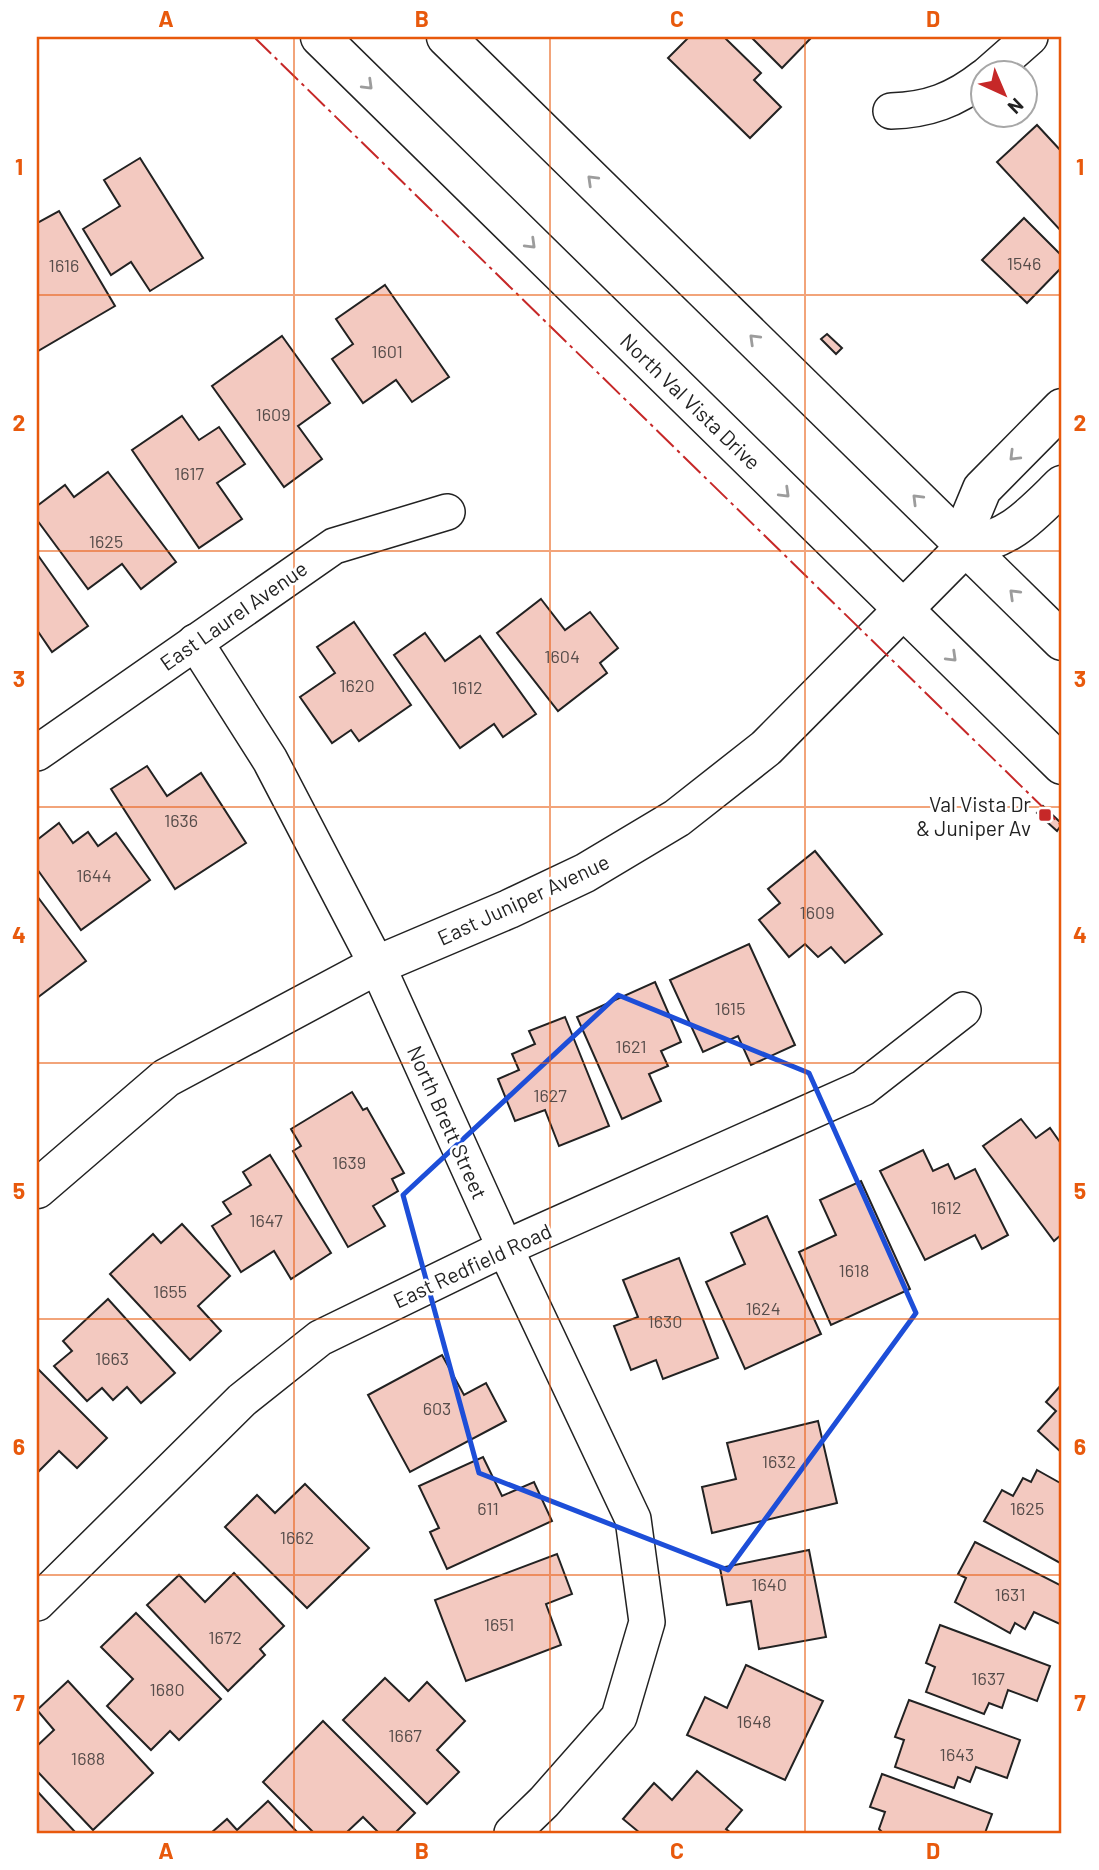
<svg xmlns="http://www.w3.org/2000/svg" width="1099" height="1870" font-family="Barlow,sans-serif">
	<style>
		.building { fill: #f3c9c0; stroke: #222; stroke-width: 2 }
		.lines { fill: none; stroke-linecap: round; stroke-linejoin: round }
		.street-casing { stroke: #222; stroke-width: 38 }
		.secondary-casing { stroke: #222; stroke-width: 41 }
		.street { stroke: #fff; stroke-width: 35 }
		.secondary { stroke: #fff; stroke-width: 38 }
		.power { stroke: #c62828; stroke-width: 2; stroke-dasharray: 24 5 3.5 5; stroke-linecap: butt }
		.oneway { stroke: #9c9c9c }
		.marked { fill: none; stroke: #1d4ed8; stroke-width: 5; stroke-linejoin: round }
		.grid { fill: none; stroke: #e8590c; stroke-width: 2; stroke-opacity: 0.55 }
		.poi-dot { fill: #c62828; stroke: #fff; stroke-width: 2.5 }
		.labels { text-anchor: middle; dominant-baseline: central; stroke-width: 5; stroke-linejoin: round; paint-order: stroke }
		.number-label { font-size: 18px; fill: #564c4a }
		.street-label { font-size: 21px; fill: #222; stroke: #fff }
		.poi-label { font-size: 21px; fill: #222; stroke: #fff; text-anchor: end }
		.neatline { fill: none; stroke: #e8590c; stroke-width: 2.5 }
		.grid-label { font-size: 23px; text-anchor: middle; font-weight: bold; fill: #e8590c }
	</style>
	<rect width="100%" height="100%" fill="#fff"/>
	<g class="building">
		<path d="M689,37H724L761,73L754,80L781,107L750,138L668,58Z"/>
		<path d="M751,37H812L782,68Z"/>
		<path d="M1037,125L1062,152V232L997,162Z"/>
		<path d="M140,158L203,258L150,291L131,262L111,275L83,229L120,206L104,180Z"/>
		<path d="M59,211L115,306L38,351L37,223Z"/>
		<path d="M1024,218L1062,256V267L1027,303L982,260Z"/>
		<path d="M385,285L449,377L412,402L396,380L363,403L332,359L353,344L336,319Z"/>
		<path d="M827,334L842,348L836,354L821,339Z"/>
		<path d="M282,336L330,403L298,426L322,459L284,487L212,386Z"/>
		<path d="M182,416L199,440L219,427L245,464L217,483L242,519L199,548L132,450Z"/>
		<path d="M108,472L176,562L141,589L122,564L88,589L37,520V506L65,485L74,497Z"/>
		<path d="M37,554L88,626L52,652L37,630Z"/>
		<path d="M541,599L565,630L590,612L618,648L600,663L607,673L558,711L497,633Z"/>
		<path d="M354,622L411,705L359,741L351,730L332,743L300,697L335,673L317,647Z"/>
		<path d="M425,633L445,661L480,636L536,714L503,737L494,724L460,748L394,655Z"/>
		<path d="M147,766L167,796L201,773L246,843L175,889L111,789Z"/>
		<path d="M1043,806L1062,824L1057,831L1037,813Z"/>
		<path d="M59,823L73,843L88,832L98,846L116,833L150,880L81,930L37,869V840Z"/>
		<path d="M815,851L882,934L845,963L831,947L818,957L805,944L789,957L759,920L780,903L768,889Z"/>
		<path d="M37,896L86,961L37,998Z"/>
		<path d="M749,944L795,1045L751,1065L738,1036L703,1052L670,980Z"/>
		<path d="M655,982L681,1042L661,1051L668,1066L649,1074L661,1101L622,1119L577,1017Z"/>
		<path d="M565,1017L609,1126L559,1146L545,1110L515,1121L498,1079L519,1070L512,1054L535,1044L529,1031Z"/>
		<path d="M352,1092L363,1110L367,1108L404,1173L392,1179L398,1191L373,1206L385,1226L348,1247L293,1151L301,1146L291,1129Z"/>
		<path d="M1021,1119L1036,1138L1050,1128L1062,1145V1234L1054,1241L983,1146Z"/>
		<path d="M923,1150L933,1171L948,1164L955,1179L975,1169L1008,1235L982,1249L975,1235L925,1260L880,1171Z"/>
		<path d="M270,1155L331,1253L291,1279L274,1251L241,1272L212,1226L231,1214L223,1202L251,1185L243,1172Z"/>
		<path d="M861,1181L910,1289L831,1325L799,1252L836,1235L820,1200Z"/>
		<path d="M767,1216L821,1334L745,1369L706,1282L745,1264L731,1233Z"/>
		<path d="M182,1224L230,1276L198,1306L221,1331L190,1360L110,1274L153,1234L161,1243Z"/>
		<path d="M679,1258L718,1358L663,1379L656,1360L631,1370L614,1326L638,1317L623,1280Z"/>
		<path d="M108,1299L175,1373L141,1403L127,1387L113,1400L102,1388L87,1401L54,1366L72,1351L63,1341Z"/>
		<path d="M442,1355L464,1395L486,1383L506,1421L410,1472L368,1395Z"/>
		<path d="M37,1368L107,1438L77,1468L59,1451L37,1473Z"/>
		<path d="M1062,1384V1453L1038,1431L1056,1411L1046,1402Z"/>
		<path d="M818,1421L837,1503L712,1533L702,1487L736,1479L727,1443Z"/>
		<path d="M483,1457L502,1496L534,1482L552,1521L447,1569L430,1532L439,1528L419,1486Z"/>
		<path d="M1037,1470L1062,1484V1564L984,1521L1002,1490L1013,1496L1023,1478L1031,1482Z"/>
		<path d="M305,1484L369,1548L307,1608L225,1527L257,1495L275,1513Z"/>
		<path d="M975,1542L1062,1586V1625L1034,1612L1025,1629L1015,1623L1010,1633L955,1602L966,1578L958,1574Z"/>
		<path d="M809,1550L826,1637L759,1649L751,1601L727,1605L720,1568Z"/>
		<path d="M557,1554L572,1594L546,1604L561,1645L466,1681L435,1600Z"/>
		<path d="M234,1573L284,1626L260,1649L265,1655L228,1691L147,1605L179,1575L205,1602Z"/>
		<path d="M136,1613L221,1699L179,1740L170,1731L151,1750L107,1706L133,1679L101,1647Z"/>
		<path d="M940,1625L1050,1666L1037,1701L1008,1690L1002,1708L989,1703L984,1714L926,1692L935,1667L926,1663Z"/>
		<path d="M746,1665L823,1701L785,1780L687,1735L705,1697L727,1708Z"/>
		<path d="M385,1678L409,1701L427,1682L465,1721L437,1750L459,1772L427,1804L343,1720Z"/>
		<path d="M68,1681L153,1773L93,1830L37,1771V1746L54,1730L37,1710Z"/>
		<path d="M909,1700L1020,1740L1007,1778L976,1767L970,1782L958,1777L954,1788L895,1767L904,1740L895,1737Z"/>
		<path d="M323,1721L415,1813L395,1833H379L363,1817L346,1833H314L263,1782Z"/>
		<path d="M697,1771L742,1810L726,1829L731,1833H640L623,1819L654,1783L672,1800Z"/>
		<path d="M882,1774L992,1814L985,1833H883L879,1829L885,1812L870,1807Z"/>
		<path d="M37,1791L76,1833H37Z"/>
		<path d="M268,1801L298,1833H211L227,1819L237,1830Z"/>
	</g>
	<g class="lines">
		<g class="street-casing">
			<g id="street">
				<path d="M988,74L1030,37"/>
				<path d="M891,111C928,110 955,100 984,77"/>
				<path d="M195,642L270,760L377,965L505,1248L633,1519L647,1622L619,1717L544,1802L512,1833"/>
				<path d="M37,753L334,546L447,512"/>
				<path d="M37,1603L242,1400L320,1338L505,1248L863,1088L963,1010"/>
			</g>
		</g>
		<g class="secondary-casing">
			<g id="secondary">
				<path d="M320,37L1062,765"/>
				<path d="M446,37L1062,641"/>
				<path d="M965,547L967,525L982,489L1062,408"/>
				<path d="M37,1189L166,1078L377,965L509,909L585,873L677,818L766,748L965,547C1012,538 1029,517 1062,485"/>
			</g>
		</g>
		<use href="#street" class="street"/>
		<use href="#secondary" class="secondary"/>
		<path class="power" d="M254,37L1062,826"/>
	</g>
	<defs><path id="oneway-chevron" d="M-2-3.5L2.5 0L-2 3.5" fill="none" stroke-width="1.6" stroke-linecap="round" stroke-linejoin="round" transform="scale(1.75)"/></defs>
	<g class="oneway">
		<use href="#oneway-chevron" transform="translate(368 85) rotate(44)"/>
		<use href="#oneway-chevron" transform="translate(592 180) rotate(-136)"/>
		<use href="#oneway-chevron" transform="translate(531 244) rotate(44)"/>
		<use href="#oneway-chevron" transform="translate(754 339) rotate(-136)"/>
		<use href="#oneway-chevron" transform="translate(1014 456) rotate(135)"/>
		<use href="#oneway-chevron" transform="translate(785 493) rotate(44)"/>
		<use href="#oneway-chevron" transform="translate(917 499) rotate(-135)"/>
		<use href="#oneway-chevron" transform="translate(1014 594) rotate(-136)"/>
		<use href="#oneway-chevron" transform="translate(952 657) rotate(44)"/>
	</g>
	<path class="marked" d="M618,995L809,1073L916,1313L728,1570L479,1473L403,1195Z"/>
	<path class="grid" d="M294,37V1833M550,37V1833M805,37V1833M37,295H1062M37,551H1062M37,807H1062M37,1063H1062M37,1319H1062M37,1575H1062"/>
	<rect class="poi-dot" x="1038" y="808" width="14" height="14" rx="3.5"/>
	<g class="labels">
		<g class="number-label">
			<text x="1024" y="263">1546</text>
			<text x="64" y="265">1616</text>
			<text x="387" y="351">1601</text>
			<text x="273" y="414">1609</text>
			<text x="189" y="473">1617</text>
			<text x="106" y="541">1625</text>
			<text x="562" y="656">1604</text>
			<text x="357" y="685">1620</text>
			<text x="467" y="687">1612</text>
			<text x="181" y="820">1636</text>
			<text x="94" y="875">1644</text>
			<text x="817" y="912">1609</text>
			<text x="730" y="1008">1615</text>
			<text x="631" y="1046">1621</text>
			<text x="550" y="1095">1627</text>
			<text x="349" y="1162">1639</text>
			<text x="946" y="1207">1612</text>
			<text x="266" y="1220">1647</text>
			<text x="854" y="1270">1618</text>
			<text x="170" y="1291">1655</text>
			<text x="763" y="1308">1624</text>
			<text x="665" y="1321">1630</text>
			<text x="112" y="1358">1663</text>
			<text x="437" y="1408">603</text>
			<text x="779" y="1461">1632</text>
			<text x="488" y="1508">611</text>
			<text x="1027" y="1508">1625</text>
			<text x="297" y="1537">1662</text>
			<text x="769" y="1584">1640</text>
			<text x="1010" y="1594">1631</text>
			<text x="499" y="1624">1651</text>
			<text x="225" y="1637">1672</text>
			<text x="988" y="1678">1637</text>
			<text x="167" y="1689">1680</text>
			<text x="754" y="1721">1648</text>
			<text x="405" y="1735">1667</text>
			<text x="957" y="1754">1643</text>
			<text x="88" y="1758">1688</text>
		</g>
		<g class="street-label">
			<text transform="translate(691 401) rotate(44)">North Val Vista Drive</text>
			<text transform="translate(233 615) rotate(-35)">East Laurel Avenue</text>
			<text transform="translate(523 899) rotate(-25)">East Juniper Avenue</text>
			<text transform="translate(448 1122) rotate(66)">North Brett Street</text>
			<text transform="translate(472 1265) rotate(-25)">East Redfield Road</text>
		</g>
		<g class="poi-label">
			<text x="1031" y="803">Val Vista Dr<tspan x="1031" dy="24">&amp; Juniper Av</tspan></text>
		</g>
	</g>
	<rect width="1099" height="1870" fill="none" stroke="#ffffff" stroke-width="77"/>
	<g transform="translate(1004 94) rotate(136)"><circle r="33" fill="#ffffff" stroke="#a7a7a7" stroke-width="2"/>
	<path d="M0-5L12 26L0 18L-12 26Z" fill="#c62828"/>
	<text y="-10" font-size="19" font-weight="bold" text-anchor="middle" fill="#222222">N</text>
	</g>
	<rect x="38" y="38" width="1022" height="1794" class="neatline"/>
	<g class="grid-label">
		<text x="166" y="27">A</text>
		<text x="422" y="27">B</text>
		<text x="677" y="27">C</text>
		<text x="933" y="27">D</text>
		<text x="19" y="175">1</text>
		<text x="1080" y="175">1</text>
		<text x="19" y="431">2</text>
		<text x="1080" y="431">2</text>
		<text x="19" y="687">3</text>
		<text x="1080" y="687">3</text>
		<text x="19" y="943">4</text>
		<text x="1080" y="943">4</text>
		<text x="19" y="1199">5</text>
		<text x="1080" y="1199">5</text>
		<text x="19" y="1455">6</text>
		<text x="1080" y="1455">6</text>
		<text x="19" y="1711">7</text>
		<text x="1080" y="1711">7</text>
		<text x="166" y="1859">A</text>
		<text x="422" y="1859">B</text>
		<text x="677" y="1859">C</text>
		<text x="933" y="1859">D</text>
	</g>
</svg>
